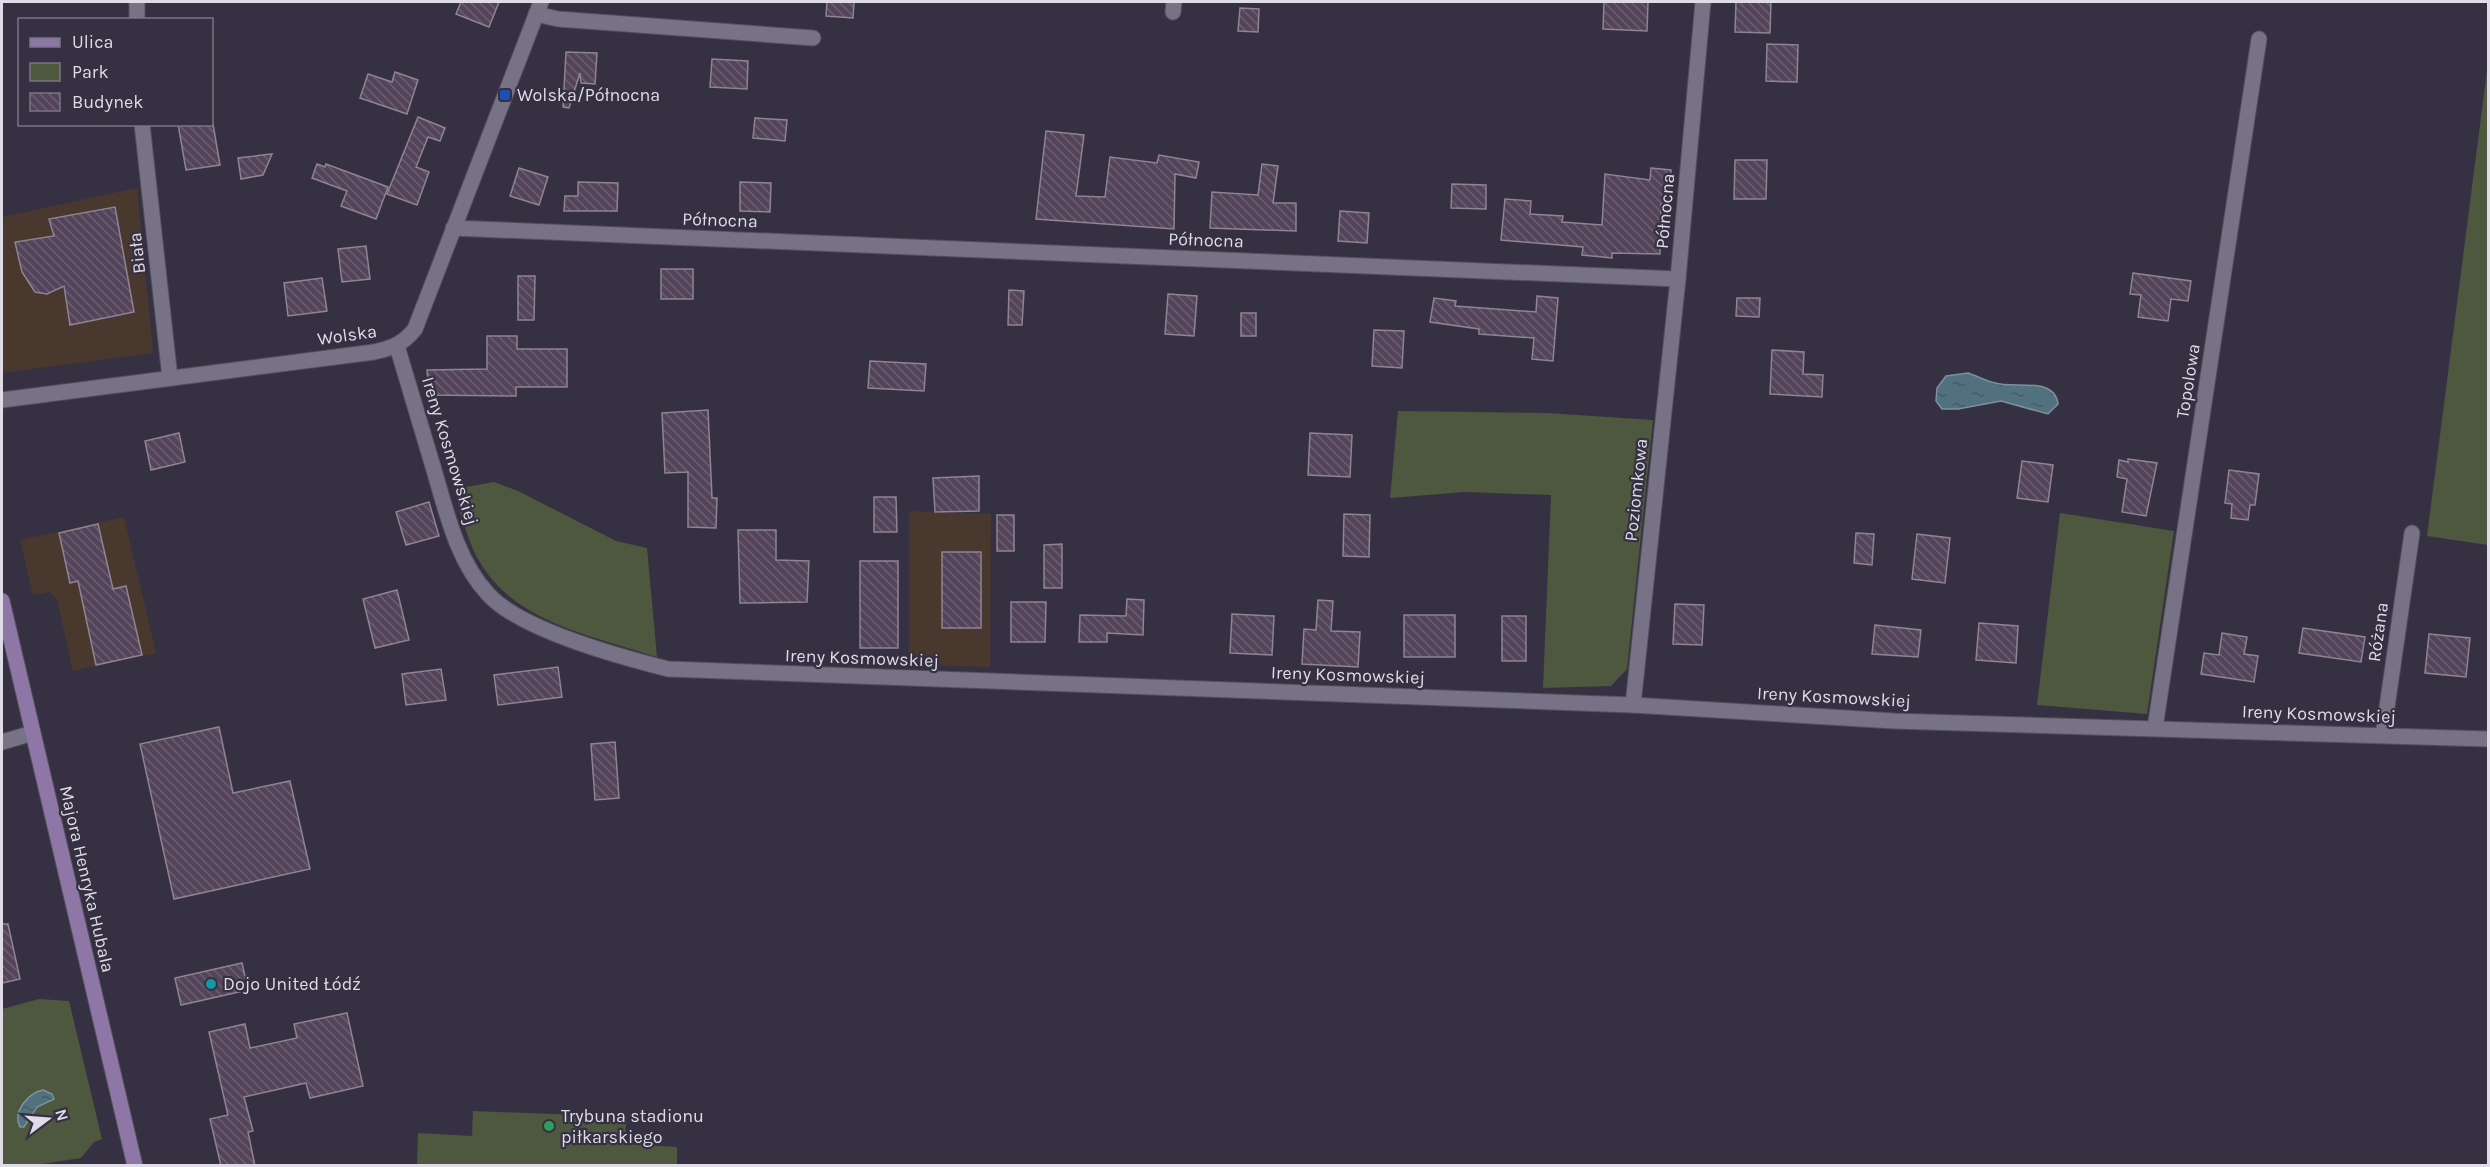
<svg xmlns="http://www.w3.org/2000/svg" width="2490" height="1167" font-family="Karla,sans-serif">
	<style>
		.commercial { fill: #49382d }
		.green { fill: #4d583e }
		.water { fill: url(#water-ripples); stroke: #7c919e; stroke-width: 1.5 }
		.building { fill: url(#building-back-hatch); stroke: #8f8394; stroke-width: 1.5 }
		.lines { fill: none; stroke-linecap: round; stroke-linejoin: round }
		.minor-casing { stroke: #53505d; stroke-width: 17 }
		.tertiary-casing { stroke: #53505d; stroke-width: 17 }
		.secondary-casing { stroke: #53505d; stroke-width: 17 }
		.minor { stroke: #777285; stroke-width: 15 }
		.tertiary { stroke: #777285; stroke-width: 15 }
		.secondary { stroke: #8e76a7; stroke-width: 15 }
		.transit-dot { fill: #1a4fb4; stroke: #363142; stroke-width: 2 }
		.culture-dot { fill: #0f9aa8; stroke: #363142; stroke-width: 2 }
		.leisure-dot { fill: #2e9e5b; stroke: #363142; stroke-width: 2 }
		.labels { text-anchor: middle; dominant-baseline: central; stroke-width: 4.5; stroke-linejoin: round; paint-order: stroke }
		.poi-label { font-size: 18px; fill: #dfdce7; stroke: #363142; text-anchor: start }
		.street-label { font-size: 18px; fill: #dfdce7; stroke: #363142 }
	</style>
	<defs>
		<pattern id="water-ripples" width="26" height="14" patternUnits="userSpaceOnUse" patternTransform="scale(1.5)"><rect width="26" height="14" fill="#51717e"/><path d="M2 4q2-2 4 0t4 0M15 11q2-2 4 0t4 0" fill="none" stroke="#4a5a62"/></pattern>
		<pattern id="building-back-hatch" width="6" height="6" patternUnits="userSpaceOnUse" patternTransform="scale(1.5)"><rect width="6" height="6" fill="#54445a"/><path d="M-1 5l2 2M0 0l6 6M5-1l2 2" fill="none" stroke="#6c5e72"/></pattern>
	</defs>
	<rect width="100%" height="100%" fill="#363142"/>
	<g class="commercial">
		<path d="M137,188L153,353L2,373V217Z"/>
		<path d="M909,511L991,514L990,667L909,665Z"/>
		<path d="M124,517L156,653L73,671L57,599L49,592L33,595L20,540Z"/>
	</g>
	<g class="green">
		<path d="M2488,63V545L2427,536Z"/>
		<path d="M1398,411L1547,413L1653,420L1627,669L1611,686L1543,688L1551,495L1465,492L1390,498Z"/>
		<path d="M494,482L518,491L616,541L647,548L657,657C578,631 491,619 465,527C461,515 453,499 461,488Z"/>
		<path d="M2060,513L2174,531L2147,714L2037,705Z"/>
		<path d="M39,999L69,1001L102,1139L94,1142L81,1158L36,1165L2,1166V1009Z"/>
		<path d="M473,1111L627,1117L624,1144L677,1147V1165H417L418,1133L472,1136Z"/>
	</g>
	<g class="water">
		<path d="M1968,373C1977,376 1986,381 1995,383C2014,389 2055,376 2058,404L2048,414L2001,401L1958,409H1942L1936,401L1937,388L1946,376Z"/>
		<path d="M43,1090L52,1094L54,1099L37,1107L24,1127H20C12,1112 28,1093 43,1090Z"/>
	</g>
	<g class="building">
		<path d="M461,2H499L489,27L456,14Z"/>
		<path d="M827,2H854L853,18L826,16Z"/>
		<path d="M1604,2H1648L1647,31L1603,29Z"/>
		<path d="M1736,2H1771L1770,33L1735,32Z"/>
		<path d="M1240,8L1259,9L1258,32L1238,31Z"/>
		<path d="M1767,44L1798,45L1797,82L1766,81Z"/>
		<path d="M566,52L597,53L595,84L581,83L580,73L569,108L563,107Z"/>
		<path d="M712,59L748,61L747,89L710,87Z"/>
		<path d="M395,72L418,80L407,114L360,98L368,74L392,82Z"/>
		<path d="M418,117L445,128L440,141L428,137L416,167L429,172L417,205L387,194Z"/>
		<path d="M755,118L787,120L785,141L753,138Z"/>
		<path d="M178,124H213L220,165L186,170Z"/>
		<path d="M1046,131L1084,135L1076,196L1105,197L1110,157L1157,163L1159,155L1199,162L1196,178L1175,174L1174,229L1036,219Z"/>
		<path d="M272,154L263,175L241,179L238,158Z"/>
		<path d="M1735,160H1767L1766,199H1734Z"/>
		<path d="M317,164L325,167L326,164L388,187L376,219L341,206L347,191L312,178Z"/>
		<path d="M1262,164L1278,166L1273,203H1296V231L1210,228L1212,192L1258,195Z"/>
		<path d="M519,168L548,177L539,205L510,196Z"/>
		<path d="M1651,168L1671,170L1669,204H1661L1660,254L1612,253V258L1582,255L1583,247L1501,240L1505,199L1531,201L1530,214L1563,216L1562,222L1602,225L1605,174L1650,180Z"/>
		<path d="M578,182L618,183L617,211H564L565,196H578Z"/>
		<path d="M740,182L771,183L770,212L740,211Z"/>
		<path d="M1452,184L1486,185V209L1451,208Z"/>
		<path d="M115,207L134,312L70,325L64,286L47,294L35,292L22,272L15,242L54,236L49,219Z"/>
		<path d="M1340,211L1369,213L1367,243L1338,241Z"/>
		<path d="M366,246L370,279L342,282L338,249Z"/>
		<rect x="661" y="269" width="32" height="30"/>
		<path d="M2133,273L2191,281L2188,301L2171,299L2168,321L2138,317L2141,295L2130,294Z"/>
		<path d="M518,276H535L534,320H518Z"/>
		<path d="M322,278L327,311L288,316L284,283Z"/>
		<path d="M1009,290L1024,291L1022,325H1008Z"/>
		<path d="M1168,294L1197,296L1194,336L1165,334Z"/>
		<path d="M1537,296L1558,298L1553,361L1532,359L1534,338L1479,334V329L1430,322L1434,298L1456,301L1455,306L1536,312Z"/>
		<path d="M1737,298H1760L1759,317L1736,316Z"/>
		<rect x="1241" y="313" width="15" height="23"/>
		<path d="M1374,330L1404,331L1402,368L1372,366Z"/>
		<path d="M487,336H517V349H567V387H516V396L429,395L427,370L487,369Z"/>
		<path d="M1772,350L1804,352L1803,374L1823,375L1822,397L1770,394Z"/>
		<path d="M870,361L926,364L924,391L868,388Z"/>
		<path d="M708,410L712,498H717L716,528L688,527V472L665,473L662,413Z"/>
		<path d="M179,433L185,462L151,470L145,441Z"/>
		<path d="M1310,433L1352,435L1350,477L1308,475Z"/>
		<path d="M2128,459L2157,463L2146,516L2122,512L2127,479L2117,477L2119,460L2128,462Z"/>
		<path d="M2022,461L2053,465L2048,502L2017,498Z"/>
		<path d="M2229,470L2259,474L2255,505H2250L2248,520L2231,518L2232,504L2225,503Z"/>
		<path d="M979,476V511L935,512L933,478Z"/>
		<path d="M874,497H896L897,532H874Z"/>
		<path d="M429,502L439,536L406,545L396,512Z"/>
		<path d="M1344,514L1370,515L1369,557L1343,556Z"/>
		<rect x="997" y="515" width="17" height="36"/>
		<path d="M98,524L113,589L126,586L142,655L96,665L78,581L70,583L59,533Z"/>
		<path d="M738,530H776V560L809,561L807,602L740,603Z"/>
		<path d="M1856,533L1874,534L1872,565L1854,563Z"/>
		<path d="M1917,534L1950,538L1945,583L1912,579Z"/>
		<path d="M1062,544V588H1044V545Z"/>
		<rect x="942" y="552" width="39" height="76"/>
		<rect x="860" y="561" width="38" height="87"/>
		<path d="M397,590L409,640L375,648L363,599Z"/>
		<path d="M1127,599L1144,600L1143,635L1107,633V642H1079L1080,615L1126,616Z"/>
		<path d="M1318,600L1333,601L1331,631L1360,632L1358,667L1302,664L1304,629L1316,630Z"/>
		<path d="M1011,602H1046L1045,642H1011Z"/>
		<path d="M1675,604L1704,605L1702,645L1673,644Z"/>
		<path d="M1232,614L1274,616L1272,655L1230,653Z"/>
		<rect x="1404" y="615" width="51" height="42"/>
		<rect x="1502" y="616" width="24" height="45"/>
		<path d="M1979,623L2018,626L2016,663L1976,660Z"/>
		<path d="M1875,625L1921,630L1918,657L1872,654Z"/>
		<path d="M2303,628L2365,637L2361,662L2299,653Z"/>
		<path d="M2222,633L2247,637L2244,654L2258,656L2254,682L2201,674L2204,653L2219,655Z"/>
		<path d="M2429,634L2470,638L2466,677L2425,673Z"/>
		<path d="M558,667L562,697L498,705L494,675Z"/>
		<path d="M441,669L446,700L406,705L402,674Z"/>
		<path d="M219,727L233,793L290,781L310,869L174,899L140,744Z"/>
		<path d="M615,742L619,798L595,800L591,744Z"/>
		<path d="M2,924H8L20,979L2,983Z"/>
		<path d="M242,963L248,990L181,1005L175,978Z"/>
		<path d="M347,1013L363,1086L310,1098L306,1083L244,1097L253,1131L248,1132L255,1166H221L210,1119L228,1115L209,1032L245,1024L250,1048L297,1038L294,1024Z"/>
	</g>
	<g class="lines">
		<g class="minor-casing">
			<g id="minor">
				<path d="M1173,12L1174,2"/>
				<path d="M536,14L558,19L813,38"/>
				<path d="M137,20V2"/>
				<path d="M142,124L170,378"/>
				<path d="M453,228L1678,279L1703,2"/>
				<path d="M397,346C408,384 420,422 431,460C445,505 455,559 488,594C520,630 621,657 668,669L1633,705L1894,721L2488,739"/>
				<path d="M1633,705L1678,279"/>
				<path d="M2155,728L2259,39"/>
				<path d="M2383,735L2412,533"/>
			</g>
		</g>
		<g class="tertiary-casing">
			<g id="tertiary">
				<path d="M2,400L374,352C392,348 403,344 415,329L541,2"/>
				<path d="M2,742L33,733"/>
			</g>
		</g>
		<g class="secondary-casing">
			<path id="secondary" d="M2,601L135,1166"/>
		</g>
		<use href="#minor" class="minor"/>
		<use href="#tertiary" class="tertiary"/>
		<use href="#secondary" class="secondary"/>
	</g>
	<rect class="transit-dot" x="499" y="89" width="12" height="12" rx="3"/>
	<circle class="culture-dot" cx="211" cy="984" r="6"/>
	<circle class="leisure-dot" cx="549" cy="1126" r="6"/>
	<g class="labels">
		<g class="poi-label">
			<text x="517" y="95">Wolska/Północna</text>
			<text x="223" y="984">Dojo United Łódź</text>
			<text x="561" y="1116">Trybuna stadionu<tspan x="561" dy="21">piłkarskiego</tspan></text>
		</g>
		<g class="street-label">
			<text transform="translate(1665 211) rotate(-85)">Północna</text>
			<text transform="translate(720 220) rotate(2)">Północna</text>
			<text transform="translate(1206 240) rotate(2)">Północna</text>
			<text transform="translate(137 253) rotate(-96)">Biała</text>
			<text transform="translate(347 335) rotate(-8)">Wolska</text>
			<text transform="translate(2188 381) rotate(-81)">Topolowa</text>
			<text transform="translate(450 451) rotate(73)">Ireny Kosmowskiej</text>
			<text transform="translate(1636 490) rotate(-84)">Poziomkowa</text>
			<text transform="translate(2378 632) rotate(-82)">Różana</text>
			<text transform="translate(862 658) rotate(2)">Ireny Kosmowskiej</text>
			<text transform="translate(1348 675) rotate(2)">Ireny Kosmowskiej</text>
			<text transform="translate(1834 697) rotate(3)">Ireny Kosmowskiej</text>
			<text transform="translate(2319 714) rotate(2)">Ireny Kosmowskiej</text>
			<text transform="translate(87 879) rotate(77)">Majora Henryka Hubala</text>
		</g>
	</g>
	<rect width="2490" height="1167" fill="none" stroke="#dfdce7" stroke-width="6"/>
	<rect x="18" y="18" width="195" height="108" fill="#363142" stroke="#7a7584" stroke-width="1.5"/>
	<rect x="30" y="38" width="30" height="9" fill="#8e76a7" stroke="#7a7584" stroke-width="1.5"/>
	<text x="72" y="48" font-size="18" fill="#dfdce7">Ulica</text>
	<rect x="30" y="63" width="30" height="18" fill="#4d583e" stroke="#7a7584" stroke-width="1.5"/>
	<text x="72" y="78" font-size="18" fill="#dfdce7">Park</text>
	<rect x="30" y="93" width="30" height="18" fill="url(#building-back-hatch)" stroke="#7a7584" stroke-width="1.5"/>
	<text x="72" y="108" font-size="18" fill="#dfdce7">Budynek</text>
	<g transform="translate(48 1119) rotate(74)" stroke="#363142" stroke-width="4.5" paint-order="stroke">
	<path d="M0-4.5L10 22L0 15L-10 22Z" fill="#dfdce7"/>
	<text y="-9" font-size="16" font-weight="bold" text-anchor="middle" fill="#dfdce7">N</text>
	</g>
</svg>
